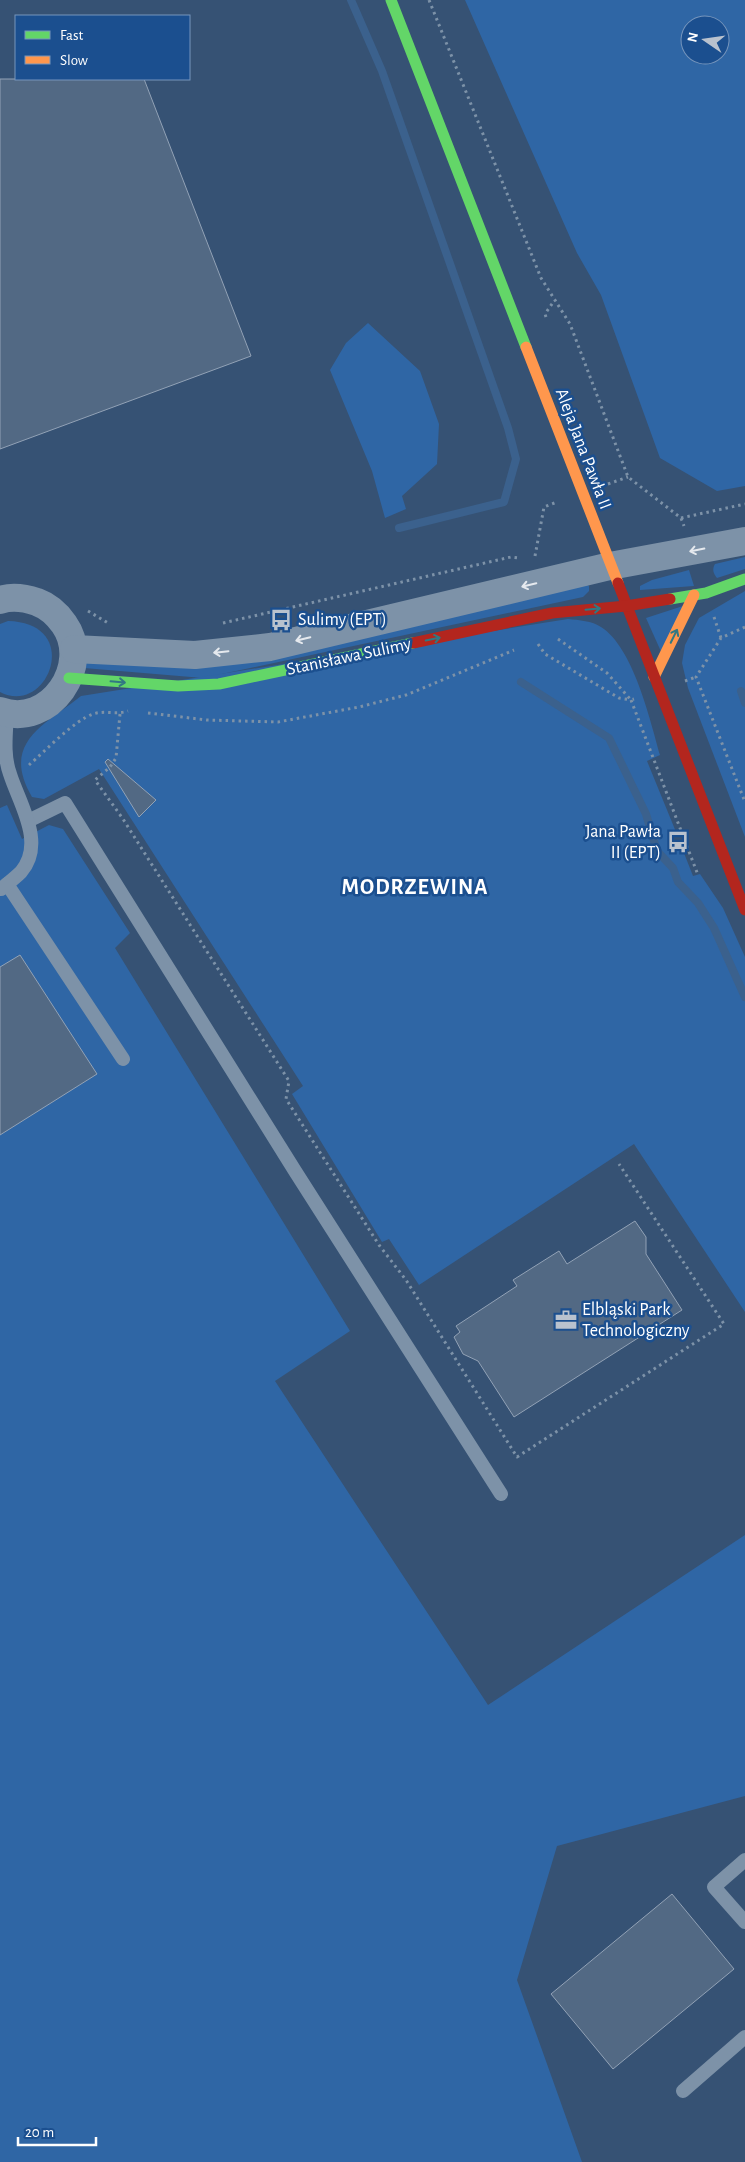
<svg xmlns="http://www.w3.org/2000/svg" width="745" height="2162" font-family="'Alegreya Sans',sans-serif">
	<style>
		.green { fill: #2f66a5; fill-rule: evenodd }
		.lines { fill: none; stroke-linecap: round; stroke-linejoin: round }
		.stream { stroke: #3b618d; stroke-width: 8 }
		.building { fill: #526984; stroke: #92a2b6 }
		.path { stroke: #7d92a8; stroke-width: 3; stroke-dasharray: 2.5 4; stroke-linecap: butt }
		.lane { stroke: #7d92a8; stroke-width: 14 }
		.street { stroke: #7d92a8; stroke-width: 28 }
		.fast { stroke: #63d668; stroke-width: 11 }
		.slow { stroke: #ff974d; stroke-width: 11 }
		.jam { stroke: #b3261e; stroke-width: 11 }
		.oneway { stroke: #e5e9ee }
		.oneway2 { stroke: #317883 }
		.labels { text-anchor: middle; dominant-baseline: central; stroke-width: 5; stroke-linejoin: round; paint-order: stroke }
		.street-label { font-size: 18px; fill: #fff; stroke: #1b4f8f }
		.poi-label { font-size: 18px; fill: #fff; stroke: #1b4f8f; text-anchor: start }
		.district-label { font-size: 22px; font-weight: bold; letter-spacing: 1px; fill: #fff; stroke: #1b4f8f }
	</style>
	<rect width="100%" height="100%" fill="#365274"/>
	<g class="green">
		<path d="M465,0H745V486L717,491L660,458L601,295L577,253ZM690,25H720V55H690Z"/>
		<path d="M368,323L420,371L439,424L437,464L402,496L406,509L385,518L372,471L330,370L346,343Z"/>
		<path d="M745,557V569L717,578C713,573 712,569 715,564Z"/>
		<path d="M689,570L694,586L640,590V586L652,580Z"/>
		<path d="M584,582L589,586V591L583,597L203,678L84,668L85,660L170,663Z"/>
		<path d="M745,591V837L688,688L682,663L685,645L699,618Z"/>
		<path d="M686,605L663,656L646,618Z"/>
		<path d="M568,619C579,620 592,621 601,627C633,647 650,719 660,755L647,761L676,832L671,834L676,848H682L693,876L700,874L723,908L745,957V1312L634,1144L419,1285L389,1239L382,1242L292,1094L303,1086L99,769L44,799L32,797C0,742 45,725 81,696Z"/>
		<path d="M8,621C84,623 48,717 0,692V624Z"/>
		<path d="M7,805L22,839L49,825L63,829L130,933L115,948L350,1331L275,1381L488,1705L745,1535V1796L557,1846L517,1980L582,2162H0V808Z"/>
	</g>
	<g class="lines">
		<g class="stream">
			<path d="M351,0L382,71L508,428L516,459L504,502L399,528"/>
			<path d="M521,682L609,738L646,814L657,851L673,868L678,882L698,903L714,928L745,997"/>
			<path d="M741,691L745,703"/>
		</g>
	</g>
	<g class="building">
		<path d="M0,79H144L251,356L0,449Z"/>
		<path d="M108,759L156,800L139,817L105,762Z"/>
		<path d="M20,955L97,1074L0,1135V967Z"/>
		<path d="M635,1221L646,1237V1254L682,1310L514,1417L478,1361L463,1354L454,1337L460,1332L456,1326L517,1286L513,1280L559,1251L567,1264Z"/>
		<path d="M672,1894L734,1969L613,2069L551,1994Z"/>
	</g>
	<g class="lines">
		<g class="path">
			<path d="M429,0L541,278L570,324L628,477L681,518L684,526"/>
			<path d="M546,317L545,314L554,301"/>
			<path d="M608,484L628,477"/>
			<path d="M681,518L745,504"/>
			<path d="M535,556L544,507L557,502"/>
			<path d="M88,611L108,623"/>
			<path d="M714,617L721,638"/>
			<path d="M223,623L511,557L519,558"/>
			<path d="M745,627L721,638L696,677L745,802"/>
			<path d="M558,639L607,673L631,700L634,699"/>
			<path d="M538,644L545,654L619,698L631,700L698,875"/>
			<path d="M685,681L696,677"/>
			<path d="M148,713L207,720L278,722L359,707L406,695L514,650"/>
			<path d="M120,714L116,758L110,767L95,780L123,819L289,1081L286,1099L379,1245L406,1280L517,1457L724,1324L619,1164"/>
			<path d="M29,765C45,751 75,720 93,714C105,710 116,715 128,711"/>
		</g>
		<g class="lane">
			<path d="M28,821L65,803L295,1171L501,1494"/>
			<path d="M7,884L123,1059"/>
			<path d="M1,889C7,884 15,878 21,872C46,843 19,803 10,774C3,755 6,734 7,713"/>
			<path d="M745,1860L714,1887L745,1922"/>
			<path d="M683,2091L745,2037"/>
		</g>
		<g class="street">
			<path d="M0,600C12,596 25,598 37,602C48,606 57,614 64,624C93,665 50,729 0,711"/>
			<path d="M74,649L195,655L270,647L610,566L745,541"/>
		</g>
		<g class="fast">
			<path d="M391,0L526,347"/>
			<path d="M670,599L706,593L745,579"/>
			<path d="M69,678L178,686L219,684L413,643"/>
		</g>
		<g class="slow">
			<path d="M526,347L618,583"/>
			<path d="M654,677L694,595"/>
		</g>
		<g class="jam">
			<path d="M618,583L745,910"/>
			<path d="M413,643L552,613L626,606L670,599"/>
		</g>
	</g>
	<defs><path id="oneway-shaft" d="M-6 0H5M1.5-3L5.5 0L1.5 3" fill="none" stroke-width="1.6" stroke-linecap="round" stroke-linejoin="round" transform="scale(1.25)"/></defs>
	<g class="oneway">
		<use href="#oneway-shaft" transform="translate(697 550) rotate(169)"/>
		<use href="#oneway-shaft" transform="translate(529 585) rotate(167)"/>
		<use href="#oneway-shaft" transform="translate(303 639) rotate(167)"/>
		<use href="#oneway-shaft" transform="translate(221 652) rotate(174)"/>
	</g>
	<g class="oneway2">
		<use href="#oneway-shaft" transform="translate(593 609) rotate(-5)"/>
		<use href="#oneway-shaft" transform="translate(674 636) rotate(-64)"/>
		<use href="#oneway-shaft" transform="translate(433 639) rotate(-12)"/>
		<use href="#oneway-shaft" transform="translate(118 682) rotate(5)"/>
	</g>
	<defs>
		<g id="bus-bare" transform="scale(1.725)"><path d="M-5-6H5V4H4V6H2V4H-2V6H-4V4H-5ZM-3.5-4V0h7V-4ZM-3.5 1.2v1.5H-2V1.2ZM2 1.2v1.5H3.5V1.2Z" fill="#b9c2ce" stroke="#1b4f8f" stroke-width="2.5" paint-order="stroke"/></g>
		<g id="office-bare" transform="scale(1.725)"><path d="M-6-3h4V-5.5h4V-3h4V5H-6ZM-1-4.5V-3h2v-1.5ZM-6 0V1H6V0Z" fill="#b9c2ce" stroke="#1b4f8f" stroke-width="2.5" paint-order="stroke"/></g>
	</defs>
	<g fill-rule="evenodd">
		<use href="#bus-bare" x="281" y="620"/>
		<use href="#bus-bare" x="678" y="842"/>
		<use href="#office-bare" x="566" y="1320"/>
	</g>
	<g class="labels">
		<g class="street-label">
			<text transform="translate(583 449) rotate(69)">Aleja Jana Pawła II</text>
			<text transform="translate(349 657) rotate(-12)">Stanisława Sulimy</text>
		</g>
		<g class="poi-label">
			<text x="298" y="620">Sulimy (EPT)</text>
			<text x="661" y="832" text-anchor="end">Jana Pawła<tspan x="661" dy="21">II (EPT)</tspan></text>
			<text x="582" y="1310">Elbląski Park<tspan x="582" dy="21">Technologiczny</tspan></text>
		</g>
		<g class="district-label">
			<text x="415" y="887">MODRZEWINA</text>
		</g>
	</g>
	<rect x="15" y="15" width="175" height="65" fill="#1b4f8f" stroke="#7695bc"/>
	<rect x="25" y="31" width="25" height="8" fill="#63d668" stroke="#7695bc"/>
	<text x="60" y="40" font-size="15" fill="#ffffff">Fast</text>
	<rect x="25" y="56" width="25" height="8" fill="#ff974d" stroke="#7695bc"/>
	<text x="60" y="65" font-size="15" fill="#ffffff">Slow</text>
	<g transform="translate(705 40) rotate(283)"><circle r="24" fill="#1b4f8f" stroke="#7695bc"/>
	<path d="M0-4L9 19L0 12L-9 19Z" fill="#b9c2ce"/>
	<text y="-8" font-size="14" font-weight="bold" text-anchor="middle" fill="#ffffff">N</text>
	</g>
	<path d="M18 2137v8h78v-8" fill="none" stroke="#ffffff" stroke-width="2.5"/>
	<text x="25" y="2137" font-size="15" fill="#ffffff" stroke="#1b4f8f" stroke-width="4" paint-order="stroke">20 m</text>
</svg>
